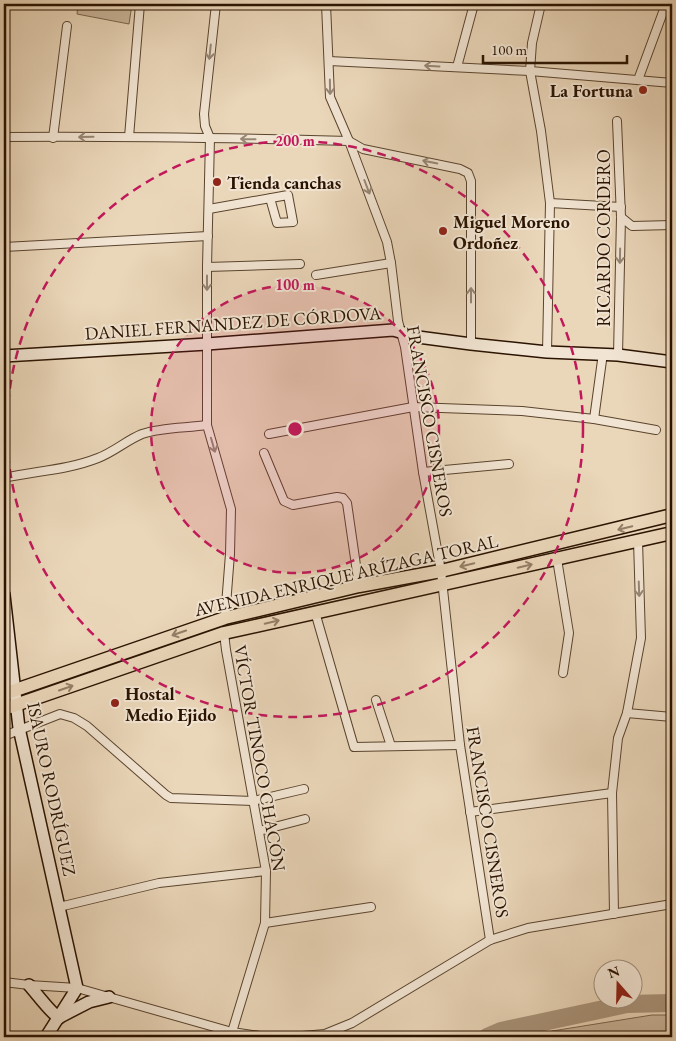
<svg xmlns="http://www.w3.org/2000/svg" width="676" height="1041" font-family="'EB Garamond',serif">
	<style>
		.green { fill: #c9b59a; stroke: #7a644d }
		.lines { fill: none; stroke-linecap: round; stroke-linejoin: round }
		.river { stroke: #a9947a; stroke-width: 18 }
		.street-casing { stroke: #5a442e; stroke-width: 10 }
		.secondary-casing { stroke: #2a1300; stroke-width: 14 }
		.primary-casing { stroke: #2a1300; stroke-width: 15 }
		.street { stroke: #f1e4d2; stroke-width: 8 }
		.secondary { stroke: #f1e4d2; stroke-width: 11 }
		.primary { stroke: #ead6b9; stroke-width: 12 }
		.oneway { stroke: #978674 }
		.oneway2 { stroke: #947e66 }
		.ring { fill: none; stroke: #c2185b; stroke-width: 2.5; stroke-dasharray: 9 6 }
		.poi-dot { fill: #8f2418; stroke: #f1e4d2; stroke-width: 2 }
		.labels { text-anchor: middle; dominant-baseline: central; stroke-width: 4; stroke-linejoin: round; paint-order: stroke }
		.poi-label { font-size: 18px; font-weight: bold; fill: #2a1300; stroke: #f1e4d2; text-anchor: start }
		.street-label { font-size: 18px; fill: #2a1300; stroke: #f1e4d2 }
		.centre { fill: #c2185b; stroke: #f1e4d2; stroke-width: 2.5 }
		.ring-label { font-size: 15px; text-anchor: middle; font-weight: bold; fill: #c2185b; stroke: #f1e4d2; stroke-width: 4; stroke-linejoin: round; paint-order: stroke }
	</style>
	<rect width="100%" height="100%" fill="#ead6b9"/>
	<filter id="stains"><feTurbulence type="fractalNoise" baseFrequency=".004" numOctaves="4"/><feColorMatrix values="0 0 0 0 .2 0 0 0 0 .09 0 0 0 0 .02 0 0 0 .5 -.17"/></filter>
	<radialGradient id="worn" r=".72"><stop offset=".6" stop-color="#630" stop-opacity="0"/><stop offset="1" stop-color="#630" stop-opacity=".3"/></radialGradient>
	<g class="green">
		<path d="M78,4H132L129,24L77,14Z"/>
		<path d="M652,1015H672V1037H534L552,1031Z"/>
	</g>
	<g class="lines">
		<path class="river" d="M487,1037L501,1031L627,1004L672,1003"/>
		<g class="street-casing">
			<g id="street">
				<path d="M216,4L204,114L205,126L210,138L207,267V425L231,509L230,554L225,618"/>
				<path d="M326,4L330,97L349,141L378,218L387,242L391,263L398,321L405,347L423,472L441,571L460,745L490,940"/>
				<path d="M541,4L532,43L530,71L541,131L550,203L547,352"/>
				<path d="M329,61L530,71L672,83"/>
				<path d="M457,67L474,4"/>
				<path d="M638,80L666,4"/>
				<path d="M617,121L621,217L618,355"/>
				<path d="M4,137C119,136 234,138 349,141L363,149L460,169L468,173L471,181V344"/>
				<path d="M129,137L140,4"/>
				<path d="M53,138L67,26"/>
				<path d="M550,203L621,207"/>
				<path d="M209,209L288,195L293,222L277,223L270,198"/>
				<path d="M621,217L632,226L672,225"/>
				<path d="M4,247L208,236"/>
				<path d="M207,267L300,264"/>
				<path d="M316,275L391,263"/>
				<path d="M594,419L603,353"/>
				<path d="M269,434L413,407L522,411L594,419L656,430"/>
				<path d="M264,453L284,501L293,505L337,497L343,498L347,503L359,586"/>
				<path d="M423,472L509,464"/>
				<path d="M4,478C35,471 68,470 98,458C114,452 127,440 142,434C162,427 187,428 207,425"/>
				<path d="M557,559L569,633L563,673"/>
				<path d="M315,612L354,747L460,745"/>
				<path d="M224,633L226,650L266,871L265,923L232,1032"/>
				<path d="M376,700L391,746"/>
				<path d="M627,713L672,717"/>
				<path d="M4,736L60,714L74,718L87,726L166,795L171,798L253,801L304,789"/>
				<path d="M470,812L612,793"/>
				<path d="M259,831L305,819"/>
				<path d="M59,907L159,883L266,871"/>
				<path d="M614,914L612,793L618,738L627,713L641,638L638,541"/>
				<path d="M265,923L371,907"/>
				<path d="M4,982L29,985L77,988L232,1032L267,1037"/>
				<path d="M291,1037L325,1034L352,1023L490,940L528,928L672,904"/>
			</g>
		</g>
		<g class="secondary-casing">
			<g id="secondary">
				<path d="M4,356L207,344L393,330L418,337L471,344L547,352L618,355L672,362"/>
				<path d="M4,595L19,728L77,988L46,1037"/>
				<path d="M29,985C37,994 50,1012 59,1018"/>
				<path d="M60,1017L89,1002L109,997"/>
			</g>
		</g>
		<g class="primary-casing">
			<g id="primary">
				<path d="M4,694L225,618L359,586L441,571L672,515"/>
				<path d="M4,709L224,633L672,533"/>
			</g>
		</g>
		<use href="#street" class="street"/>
		<use href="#secondary" class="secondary"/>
		<use href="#primary" class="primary"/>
	</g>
	<defs><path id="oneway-shaft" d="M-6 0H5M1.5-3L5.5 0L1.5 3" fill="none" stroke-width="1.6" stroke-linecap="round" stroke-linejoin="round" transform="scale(1.25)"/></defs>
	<g class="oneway">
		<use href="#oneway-shaft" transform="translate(210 52) rotate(96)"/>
		<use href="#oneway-shaft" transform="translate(432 66) rotate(-177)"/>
		<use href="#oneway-shaft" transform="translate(330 87) rotate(89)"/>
		<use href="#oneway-shaft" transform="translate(86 137) rotate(179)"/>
		<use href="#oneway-shaft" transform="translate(248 139) rotate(-179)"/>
		<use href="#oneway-shaft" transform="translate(430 162) rotate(-169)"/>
		<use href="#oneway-shaft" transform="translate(367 187) rotate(69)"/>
		<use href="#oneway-shaft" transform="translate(620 256) rotate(91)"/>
		<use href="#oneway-shaft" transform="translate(207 283) rotate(90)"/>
		<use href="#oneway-shaft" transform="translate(471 295) rotate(-90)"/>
		<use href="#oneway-shaft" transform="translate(213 445) rotate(74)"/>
		<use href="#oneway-shaft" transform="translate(639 589) rotate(88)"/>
	</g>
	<g class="oneway2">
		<use href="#oneway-shaft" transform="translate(625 528) rotate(167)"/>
		<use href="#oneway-shaft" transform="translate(467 565) rotate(167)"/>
		<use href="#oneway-shaft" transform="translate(525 566) rotate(-13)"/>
		<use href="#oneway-shaft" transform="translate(272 622) rotate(-13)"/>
		<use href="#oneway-shaft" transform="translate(179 633) rotate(161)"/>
		<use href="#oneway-shaft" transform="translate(66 688) rotate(-19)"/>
	</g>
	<circle cx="295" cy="429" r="144" fill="#c2185b" fill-opacity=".12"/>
	<g class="ring">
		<circle cx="295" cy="429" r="144"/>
		<circle cx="295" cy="429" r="288"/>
	</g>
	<g class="poi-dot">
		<circle cx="643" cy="90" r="5"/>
		<circle cx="217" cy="182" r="5"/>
		<circle cx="443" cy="231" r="5"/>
		<circle cx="115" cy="703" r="5"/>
	</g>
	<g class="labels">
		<g class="poi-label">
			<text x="633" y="90" text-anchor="end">La Fortuna</text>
			<text x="227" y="182">Tienda canchas</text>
			<text x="453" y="221">Miguel Moreno<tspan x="453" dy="21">Ordoñez</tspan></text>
			<text x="125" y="693">Hostal<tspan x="125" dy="21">Medio Ejido</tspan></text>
		</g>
		<g class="street-label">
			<text transform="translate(603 238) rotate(-90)">RICARDO CORDERO</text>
			<text transform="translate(233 323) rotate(-4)">DANIEL FERNANDEZ DE CÓRDOVA</text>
			<text transform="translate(430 421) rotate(80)">FRANCISCO CISNEROS</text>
			<text transform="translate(346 575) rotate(-13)">AVENIDA ENRIQUE ARÍZAGA TORAL</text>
			<text transform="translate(260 758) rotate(80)">VÍCTOR TINOCO CHACÓN</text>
			<text transform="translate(52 789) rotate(78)">ISAURO RODRÍGUEZ</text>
			<text transform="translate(488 822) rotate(81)">FRANCISCO CISNEROS</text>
		</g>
	</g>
	<circle cx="295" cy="429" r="8" class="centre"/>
	<g class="ring-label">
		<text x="295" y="146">200 m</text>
		<text x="295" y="290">100 m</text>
	</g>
	<rect width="676" height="1041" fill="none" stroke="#ead6b9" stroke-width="20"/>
	<rect x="5" y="5" width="666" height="1031" fill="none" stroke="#2a1300" stroke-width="2.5"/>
	<rect x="10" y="10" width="656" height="1021" fill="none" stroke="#2a1300"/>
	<g transform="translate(618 984) rotate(340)"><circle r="24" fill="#f1e4d2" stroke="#a1907e"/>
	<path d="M0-4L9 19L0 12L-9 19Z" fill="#8f2418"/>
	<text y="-8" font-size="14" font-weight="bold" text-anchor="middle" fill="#2a1300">N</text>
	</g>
	<path d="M483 55v8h144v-8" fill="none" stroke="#2a1300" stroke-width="2.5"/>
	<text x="491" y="55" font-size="15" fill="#2a1300" stroke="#f1e4d2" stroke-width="4" paint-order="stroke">100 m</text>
	<rect width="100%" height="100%" filter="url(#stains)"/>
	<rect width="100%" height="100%" fill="url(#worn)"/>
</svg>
